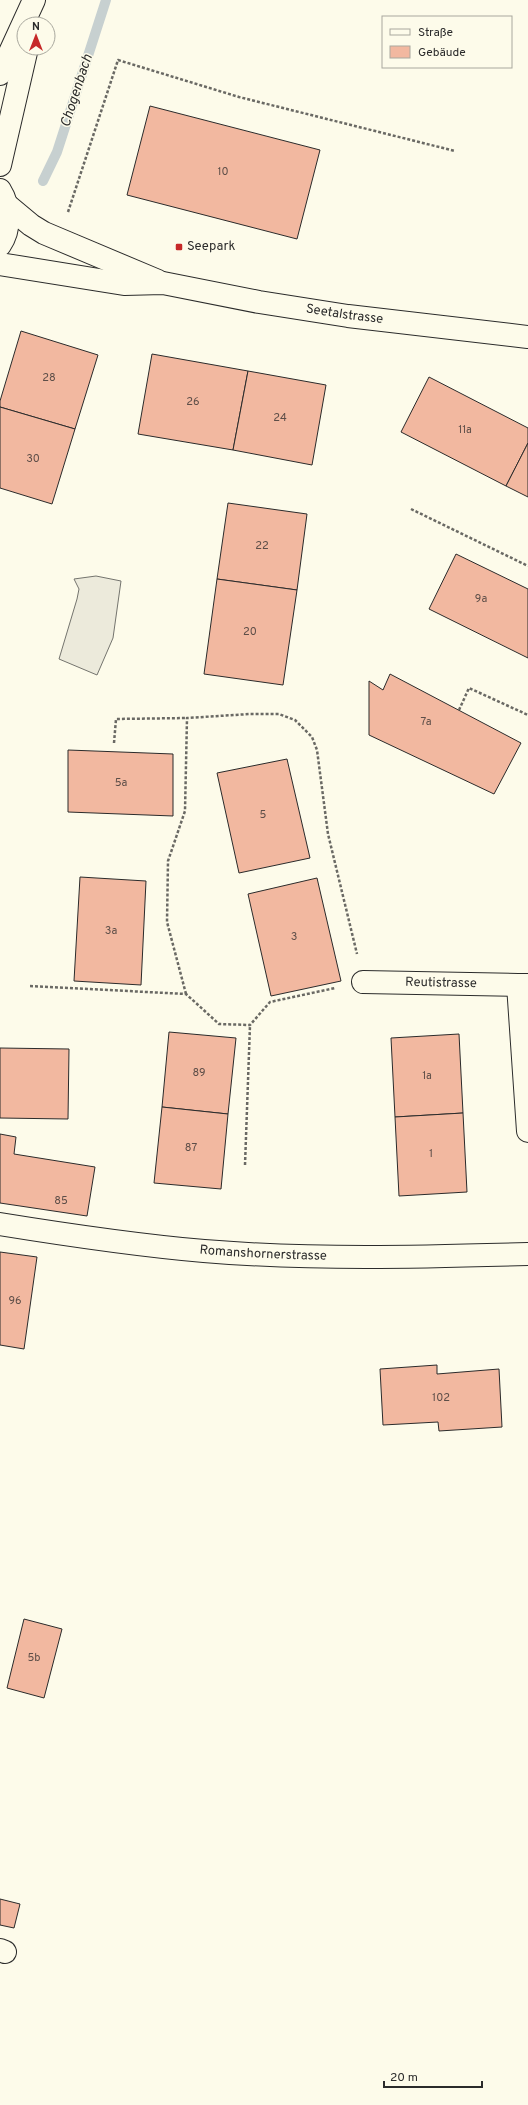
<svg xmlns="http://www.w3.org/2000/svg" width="528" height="2105" font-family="Overpass,sans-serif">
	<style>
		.parking { fill: #eceadb; stroke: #74746e }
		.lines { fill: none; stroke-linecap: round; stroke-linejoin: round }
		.stream { stroke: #c7d0d0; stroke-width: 10 }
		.building { fill: #f2b8a0; stroke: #2b2b2b }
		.minor-casing { stroke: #2b2b2b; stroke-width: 24 }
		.tertiary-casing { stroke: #2b2b2b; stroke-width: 24 }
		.primary-casing { stroke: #2b2b2b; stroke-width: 24 }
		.path { stroke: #6a6964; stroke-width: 2.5; stroke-dasharray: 3 2; stroke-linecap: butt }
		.minor { stroke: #fdfbea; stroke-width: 22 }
		.tertiary { stroke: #fdfbea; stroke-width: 22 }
		.primary { stroke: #fdfbea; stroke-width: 22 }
		.poi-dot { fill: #c62828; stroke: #fdfbea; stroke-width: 1.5 }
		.labels { text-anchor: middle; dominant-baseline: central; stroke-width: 3; stroke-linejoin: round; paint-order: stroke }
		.number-label { font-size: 11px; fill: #5d4e48 }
		.poi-label { font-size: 13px; fill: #2b2b2b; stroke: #fdfbea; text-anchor: start }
		.street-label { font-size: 13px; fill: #2b2b2b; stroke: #fdfbea }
		.water-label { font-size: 14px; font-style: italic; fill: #2b2b2b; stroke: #fdfbea }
	</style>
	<rect width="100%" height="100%" fill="#fdfbea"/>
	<path class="parking" d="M96,576L121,581L113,638L97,675L59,659L77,599L79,589L74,579Z"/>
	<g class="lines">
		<path class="stream" d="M43,181L57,152L106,0"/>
	</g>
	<g class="building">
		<path d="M150,106L320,150L297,239L127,195Z"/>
		<path d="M21,331L98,355L75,429L0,407V401Z"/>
		<path d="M152,354L248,371L233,450L138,434Z"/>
		<path d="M248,371L326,385L312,465L233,450Z"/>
		<path d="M429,377L528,428V443L506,486L401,432Z"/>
		<path d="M0,407L75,429L52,504L0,488Z"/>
		<path d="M528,443V497L506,486Z"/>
		<path d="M228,503L307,514L297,590L217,579Z"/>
		<path d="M456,554L528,589V658L429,609Z"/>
		<path d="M217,579L297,590L283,685L204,674Z"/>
		<path d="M390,674L521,743L494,794L369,735V681L383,690Z"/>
		<path d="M68,750L173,754V816L68,812Z"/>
		<path d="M287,759L310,858L239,873L217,773Z"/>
		<path d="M80,877L146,881L141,985L74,981Z"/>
		<path d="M317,878L341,981L271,996L248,894Z"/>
		<path d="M169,1032L236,1038L228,1114L162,1107Z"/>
		<path d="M459,1034L463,1113L395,1117L391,1038Z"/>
		<path d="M0,1048L69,1049L68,1119L0,1118Z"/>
		<path d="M162,1107L228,1114L221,1189L154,1183Z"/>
		<path d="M463,1113L467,1192L399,1196L395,1117Z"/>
		<path d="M0,1134L16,1137L14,1154L95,1167L87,1216L0,1203Z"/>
		<path d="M0,1252L37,1257L24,1349L0,1345Z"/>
		<path d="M437,1365V1374L499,1369L502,1427L439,1431L438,1422L383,1425L380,1369Z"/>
		<path d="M24,1619L62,1629L44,1698L7,1688Z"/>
		<path d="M0,1899L20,1904L14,1928L0,1925Z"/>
	</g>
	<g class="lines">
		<g class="minor-casing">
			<g id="minor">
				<path d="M0,74L34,0"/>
				<path d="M0,165L27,48"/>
				<path id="s1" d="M363,982L518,985"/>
				<path d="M528,985H518L528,1131"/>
				<path d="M0,1950L5,1952"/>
			</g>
		</g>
		<g class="tertiary-casing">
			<g id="tertiary">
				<path id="s2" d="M0,1224C68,1235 136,1245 204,1251C312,1260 420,1257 528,1254"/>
			</g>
		</g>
		<g class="primary-casing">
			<g id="primary">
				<path d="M0,190C10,206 11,229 0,245"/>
				<path d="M7,205L31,225L44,233L158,281"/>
				<path id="s3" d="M0,264L124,284L163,283L259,302L348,316L528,337"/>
			</g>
		</g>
		<g class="path">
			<path d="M68,212L118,60L239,97L455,151"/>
			<path d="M411,509L528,566"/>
			<path d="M459,710L469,688L528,715"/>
			<path d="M114,743L116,719L187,718"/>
			<path d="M30,986L186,994L219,1024L250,1025L270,1002L335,988"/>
			<path d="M186,994L167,922L168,861L185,811L187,718L250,714H279L295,720L312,737L317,750L328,834L357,954"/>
			<path d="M245,1165L250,1025"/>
		</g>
		<use href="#minor" class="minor"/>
		<use href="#tertiary" class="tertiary"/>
		<use href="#primary" class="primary"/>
	</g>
	<rect class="poi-dot" x="175" y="243" width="8" height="8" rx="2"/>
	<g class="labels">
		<g class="number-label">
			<text x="223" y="172">10</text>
			<text x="49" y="378">28</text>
			<text x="193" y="402">26</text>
			<text x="280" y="418">24</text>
			<text x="465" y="430">11a</text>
			<text x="33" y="459">30</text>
			<text x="262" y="546">22</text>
			<text x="481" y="599">9a</text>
			<text x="250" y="632">20</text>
			<text x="426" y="722">7a</text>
			<text x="121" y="783">5a</text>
			<text x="263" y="815">5</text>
			<text x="111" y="931">3a</text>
			<text x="294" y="937">3</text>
			<text x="199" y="1073">89</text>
			<text x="427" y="1076">1a</text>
			<text x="191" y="1148">87</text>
			<text x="431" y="1154">1</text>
			<text x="61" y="1201">85</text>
			<text x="15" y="1301">96</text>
			<text x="441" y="1398">102</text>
			<text x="34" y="1658">5b</text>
		</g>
		<g class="poi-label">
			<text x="187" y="247">Seepark</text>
		</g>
		<g class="street-label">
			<text stroke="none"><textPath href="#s3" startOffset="349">Seetalstrasse</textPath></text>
			<text stroke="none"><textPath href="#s1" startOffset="78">Reutistrasse</textPath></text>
			<text stroke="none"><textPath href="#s2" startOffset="265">Romanshornerstrasse</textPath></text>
		</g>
		<g class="water-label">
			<text transform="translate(77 91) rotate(-72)">Chogenbach</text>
		</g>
	</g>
	<rect x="382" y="16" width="130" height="52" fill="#fdfbea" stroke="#a9a89e"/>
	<rect x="390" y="29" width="20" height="6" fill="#fdfbea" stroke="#a9a89e"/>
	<text x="418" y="36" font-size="12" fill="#2b2b2b">Straße</text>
	<rect x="390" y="46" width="20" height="12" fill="#f2b8a0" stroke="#a9a89e"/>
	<text x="418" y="56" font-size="12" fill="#2b2b2b">Gebäude</text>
	<g transform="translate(36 36)"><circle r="19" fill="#fdfbea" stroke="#a9a89e"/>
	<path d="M0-3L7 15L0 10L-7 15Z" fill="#c62828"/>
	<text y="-6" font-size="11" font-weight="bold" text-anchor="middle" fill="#2b2b2b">N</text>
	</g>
	<path d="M384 2081v6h98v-6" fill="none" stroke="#2b2b2b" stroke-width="2"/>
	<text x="390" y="2081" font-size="12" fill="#2b2b2b" stroke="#fdfbea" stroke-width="3" paint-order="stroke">20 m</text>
</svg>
